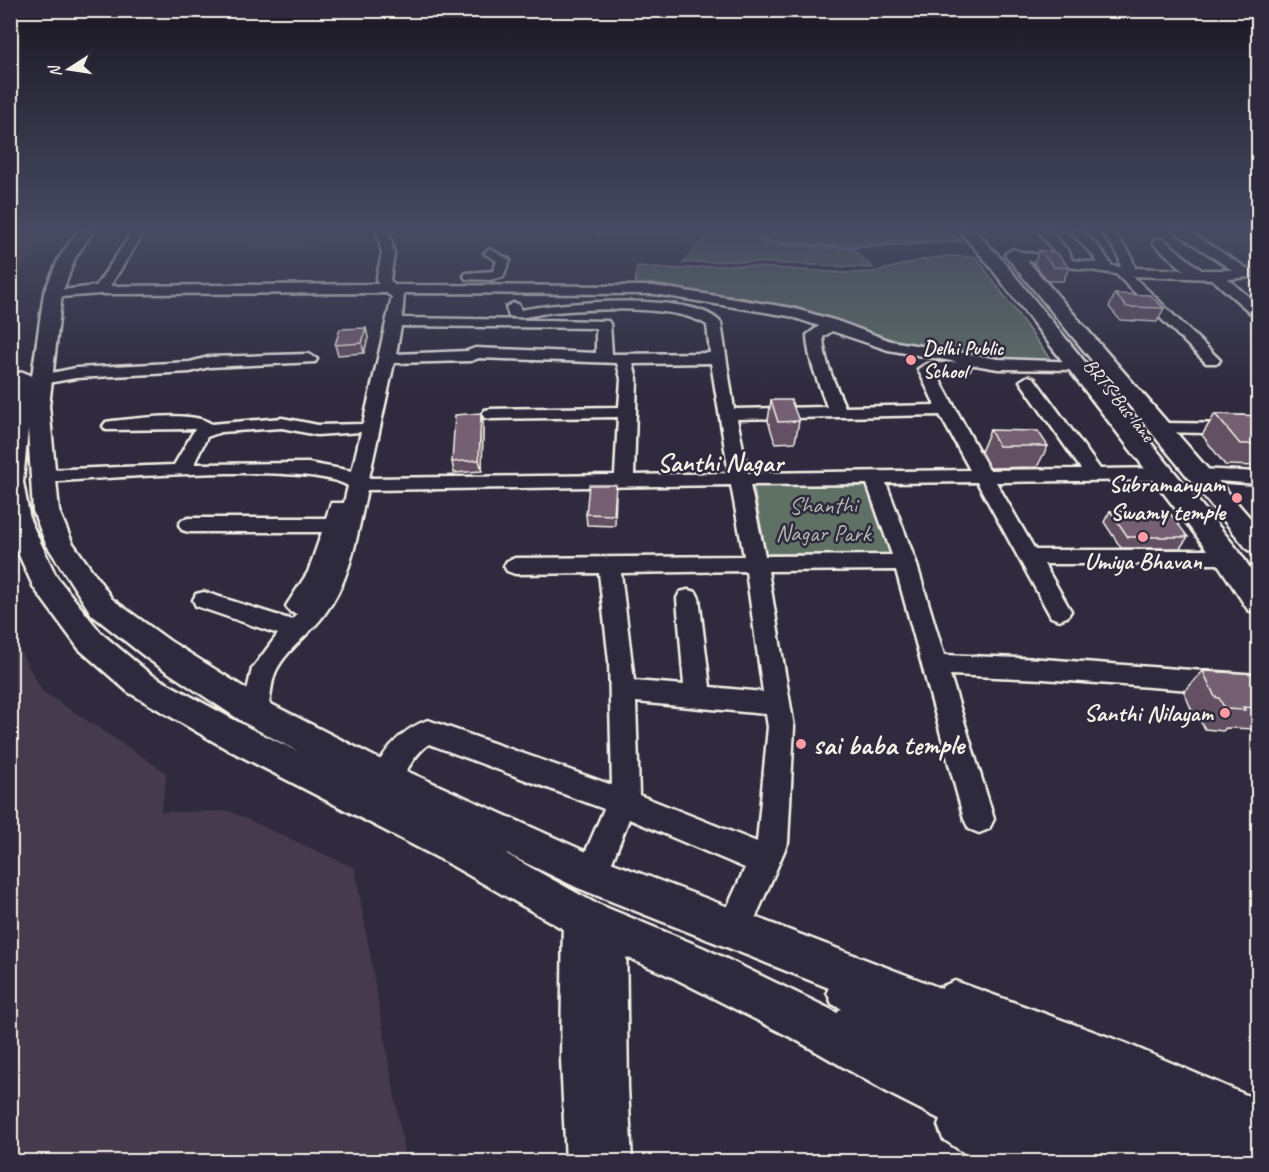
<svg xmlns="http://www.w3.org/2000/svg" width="1269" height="1172" font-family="Caveat,sans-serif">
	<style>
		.built { fill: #443a4d }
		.green { fill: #5f6f65; stroke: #aab0a6; stroke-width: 1.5 }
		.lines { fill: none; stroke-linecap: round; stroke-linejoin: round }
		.stream { stroke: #949da9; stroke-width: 3 }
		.minor-casing { stroke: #f4f1e8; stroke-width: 5 }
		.major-casing { stroke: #f4f1e8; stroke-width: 5 }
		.minor { fill: #2f2a3d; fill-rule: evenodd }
		.major { fill: #2f2a3d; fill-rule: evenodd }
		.rail-casing { stroke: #f4f1e8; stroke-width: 4.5 }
		.rail { stroke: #2f2a3d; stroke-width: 3; stroke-dasharray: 8; stroke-linecap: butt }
		.wall { fill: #645163; stroke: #f4f1e8; stroke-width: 1.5 }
		.shaded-wall { fill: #514250; stroke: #f4f1e8; stroke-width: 1.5 }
		.building { fill: #745e73; stroke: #f4f1e8; stroke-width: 1.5 }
		.poi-dot { fill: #ff9aa2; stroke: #2f2a3d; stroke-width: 2 }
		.labels { text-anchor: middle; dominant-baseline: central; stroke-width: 5; stroke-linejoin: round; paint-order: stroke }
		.far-poi-label { font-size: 20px; font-weight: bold; fill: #f4f1e8; stroke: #2f2a3d; text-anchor: start }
		.far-street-label { font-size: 20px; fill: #f4f1e8; stroke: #2f2a3d }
		.poi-label { font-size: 24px; font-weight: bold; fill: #f4f1e8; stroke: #2f2a3d; text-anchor: end }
		.park-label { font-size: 24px; fill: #b1b6ad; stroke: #2f2a3d }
		.neighbourhood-label { font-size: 26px; font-weight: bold; fill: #f4f1e8; stroke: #2f2a3d }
		.near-poi-label { font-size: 28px; font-weight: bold; fill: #f4f1e8; stroke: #2f2a3d; text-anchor: start }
	</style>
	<rect width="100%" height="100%" fill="#2f2a3d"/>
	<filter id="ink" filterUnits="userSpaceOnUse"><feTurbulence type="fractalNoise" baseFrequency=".0167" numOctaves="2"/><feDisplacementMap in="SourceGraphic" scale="12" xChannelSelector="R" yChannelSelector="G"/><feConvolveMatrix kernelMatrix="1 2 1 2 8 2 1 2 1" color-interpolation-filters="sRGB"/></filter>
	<g filter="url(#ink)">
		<g class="built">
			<path d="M11,231H53L11,278L10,231Z"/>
			<path d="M255,231H360L365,242L247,250Z"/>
			<path d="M11,634L42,691L167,773L161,812L229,811L355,868L406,1161H11Z"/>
		</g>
		<g class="green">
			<path d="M731,231H950L958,239L845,246L772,242L758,236Z"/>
			<path d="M711,232L753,237L767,244L853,249L873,268L729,261L683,263Z"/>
			<path d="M951,256L976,257L1051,360L989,358L890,341L808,312L745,298L635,286L637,266L680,269L729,265L846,273L874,272L926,259Z"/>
			<path d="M753,484H868L893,554H766Z"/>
		</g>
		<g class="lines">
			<g class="stream">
				<path d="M711,231L756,237L771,243L841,248L964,241"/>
				<path d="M595,234L706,231"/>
			</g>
			<g class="minor-casing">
				<g id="minor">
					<path d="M133,231H145L110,286L379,284L376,281L382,254L377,231H389L394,254L390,280L394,285L654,286L792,308L837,321L891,341L998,359L1083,362L1085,365L1077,370L998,369L969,364L971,366L969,369L936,373L989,470L1081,469L1020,381L1028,376L1034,378L1100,469L1163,468L1170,470L1173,474L1170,478L1163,480L996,482L1035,550H1228L1236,552L1239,557L1236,562L1228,564H1044L1071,611L1067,617L1059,620L1051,617L977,482L886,483L916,562L944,655L1043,659L1258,675V695L1043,679L950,675L994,819L989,829L979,833L969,829L964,819L896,570L768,571L794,727L788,842L745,942L733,946L721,942L717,930L745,868L629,819L603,885L592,889L581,885L576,874L604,809L429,744C410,756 405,783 385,791L375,787L371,778C383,751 400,730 428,720L612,785L609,661L599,573L515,574L507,571L504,566L507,561L515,558L744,556L731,485L367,490C357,534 352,578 324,615C310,634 287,649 276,671C269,686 272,705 264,720L255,723L246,720L242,712L252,669L278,634L196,606L193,600L196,594L204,592L292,620L297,614L290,612L286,606L308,572L322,532H189L182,530L179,525L182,520L189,518H326L331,503H344L348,486C310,461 98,479 42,482L35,480L32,476L35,472L42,470L174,465L195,429L106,430L103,426L106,422L112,421C135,419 194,410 211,424L282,418L318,425L363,424L392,297L386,293L100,294L48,298L46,295L53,291L96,286ZM404,293L654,294L789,316L819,326L807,335C808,361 819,383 827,407L734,409L721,323C696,291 559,302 521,310L518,304L513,303L506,307L509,316C524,320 539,313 555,312C593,309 675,304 707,325L710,353L612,354L610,324L608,321L402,318ZM401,326L596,328V353L475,348L467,351L396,354ZM832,331L888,350L957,362L926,364L918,369L935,405L845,407C835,384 824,362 823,337ZM479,358L617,363L621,379L619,407L491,409L485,410L482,414L485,418L491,419L618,417L615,475L369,478L394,363L471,361ZM711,363L729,473L634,475L637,379L633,364ZM940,415L970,470L748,473L737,419ZM282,428L317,435L361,432L352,471L308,463L194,464L207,437L221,432ZM867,484L892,555L765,556L750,485ZM746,571L763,692L710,687L699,598L696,592L688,590L680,592L677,598L684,685L634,681L621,573ZM636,702L766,714L768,727L757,842L639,795Z"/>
					<path d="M1038,231H1050L1069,252L1072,260L1098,263L1092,254L1069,231H1082L1101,249L1112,266L1121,267L1118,254L1100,231H1112L1130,253L1135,268L1184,270L1155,245L1153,242L1155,239H1163L1201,270H1232L1174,231H1188L1251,271L1253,274L1251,277L1228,279L1258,305V316L1253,315L1212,279L1133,276L1220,360L1218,363H1206L1116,274L1010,258L1008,255L1014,251L1059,258Z"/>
					<path d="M490,249L510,260L503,277L490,280L466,279L464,276L466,273L493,271L497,261L484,253Z"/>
					<path d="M309,354L317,359L315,362L209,367L190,372L76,378L42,384L34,379L36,376L76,368L190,362L209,357Z"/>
					<path d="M1161,423L1258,424V434L1155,432L1152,428L1155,424Z"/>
					<path d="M1199,469L1258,472V484L1192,479L1189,475L1192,471Z"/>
					<path d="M579,900L590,905L595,916V927L598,919L610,915L622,919L626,931L628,1088L632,1162H566L561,1059L563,916L568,905Z"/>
					<path d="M844,975L1213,1148L1219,1162H1103L839,1036L834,1023L839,1010L842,1009L832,1004L827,992L832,980Z"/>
					<path d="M955,981L1125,1043L1258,1100V1138L1117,1076L943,1010L938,998L943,986Z"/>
					<path d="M957,1106L971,1111L1028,1148L1034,1162H978L943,1139L938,1125L943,1111Z"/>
				</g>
			</g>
			<g class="major-casing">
				<g id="major">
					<path d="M78,231H93L75,258L62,293L49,406L59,511L72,542L112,599L170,641L267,702L375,757L600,858L935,986L1122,1070L1258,1137V1162H1202L1088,1104L907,1019L578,888L501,851L593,902L704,948L828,1008L928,1062L1095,1144L1102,1162H1024L894,1096L796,1040L674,978L565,930L444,861L225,748L128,692L79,649L34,588L10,535V394L13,378L16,374L23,372L32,376L44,293L59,258ZM28,429L33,511L46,544L92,615L148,659L243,722L299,752L249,728L150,674L101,633L56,576L30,520L23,482Z"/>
					<path d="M960,231H975L997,254L1238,550L1258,580V613L1248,610L1218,564L985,260Z"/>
					<path d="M1013,249L1019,251L1258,527V553L1248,550L1007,257L1005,254Z"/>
				</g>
			</g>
			<use href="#minor" class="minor"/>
			<use href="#major" class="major"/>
			<g class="rail-casing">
				<path id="rail" d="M1251,231L1258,236"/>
			</g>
			<use href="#rail" class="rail"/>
		</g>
		<g class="wall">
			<path d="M1039,250L1069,268L1063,281H1048L1034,264Z"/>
			<path d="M1115,294L1164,308L1157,322L1120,320L1109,307Z"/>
			<path d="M366,328L368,338L364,353L338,355L335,345Z"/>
			<path d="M771,400L799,421L795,442L775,443L768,421Z"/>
			<path d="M1215,414L1258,416V466L1225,465L1202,435Z"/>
			<path d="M483,423L482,471L454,473L452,462Z"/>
			<path d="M990,430L1048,446L1037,467L990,468L981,452Z"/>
			<path d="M616,496L615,526L587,525L586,514Z"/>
			<path d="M1110,511L1188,537L1180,548H1121L1104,522Z"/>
			<path d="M1203,671L1258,674V729L1226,728L1223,731L1205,729L1199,719L1195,718L1184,692Z"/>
		</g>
		<g class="shaded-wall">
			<path d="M366,328L368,338L364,353L362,343Z"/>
			<path d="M481,413L483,423L482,471L479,460Z"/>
		</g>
		<g class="building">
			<path d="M1039,250L1057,253L1069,268L1054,267Z"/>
			<path d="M1115,294L1150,295L1164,308L1127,307Z"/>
			<path d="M366,328L362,343L335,345L340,329Z"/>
			<path d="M771,400H791L799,421L778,422Z"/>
			<path d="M481,413L479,460L452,462L455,415Z"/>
			<path d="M1215,414L1258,416V444H1240Z"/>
			<path d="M990,430L1038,431L1048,446H999Z"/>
			<path d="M589,485H616L614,515L586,514Z"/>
			<path d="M1110,511L1169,512L1188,537H1128Z"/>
			<path d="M1203,671L1258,674V708L1243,707L1245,710L1225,709L1219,698L1215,697Z"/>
		</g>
	</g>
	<linearGradient id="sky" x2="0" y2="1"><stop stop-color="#1a1722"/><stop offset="0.58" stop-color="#474a62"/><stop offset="1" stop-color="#474a62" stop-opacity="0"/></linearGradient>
	<rect width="1269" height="395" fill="url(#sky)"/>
	<g class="poi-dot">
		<circle cx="911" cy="360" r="6"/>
		<circle cx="1237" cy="498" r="6"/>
		<circle cx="1143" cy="537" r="6"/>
		<circle cx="1225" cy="713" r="6"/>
		<circle cx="801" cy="744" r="6"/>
	</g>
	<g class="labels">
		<g class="far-poi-label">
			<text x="923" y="348">Delhi Public<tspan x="923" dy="23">School</tspan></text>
		</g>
		<g class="far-street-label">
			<text transform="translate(1119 400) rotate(51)">BRTS Bus lane</text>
		</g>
		<g class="poi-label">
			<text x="1225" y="484">Subramanyam<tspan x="1225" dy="28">Swamy temple</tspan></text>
			<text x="1143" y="561" text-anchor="middle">Umiya Bhavan</text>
			<text x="1213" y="713">Santhi Nilayam</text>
		</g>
		<g class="park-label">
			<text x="823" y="505">Shanthi<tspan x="823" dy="28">Nagar Park</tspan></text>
		</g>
		<g class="neighbourhood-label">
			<text x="720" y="462">Santhi Nagar</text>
		</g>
		<g class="near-poi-label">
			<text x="813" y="744">sai baba temple</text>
		</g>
	</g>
	<rect width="1269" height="1172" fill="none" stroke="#2f2a3d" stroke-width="36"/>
	<rect x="18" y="18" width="1233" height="1136" fill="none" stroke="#f4f1e8" stroke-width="2" filter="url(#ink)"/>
	<g transform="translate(69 69) rotate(258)" stroke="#2f2a3d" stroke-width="4.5" paint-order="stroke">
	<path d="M0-4.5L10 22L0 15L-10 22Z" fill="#f4f1e8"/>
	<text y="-9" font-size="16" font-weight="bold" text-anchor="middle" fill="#f4f1e8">N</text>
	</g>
</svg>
